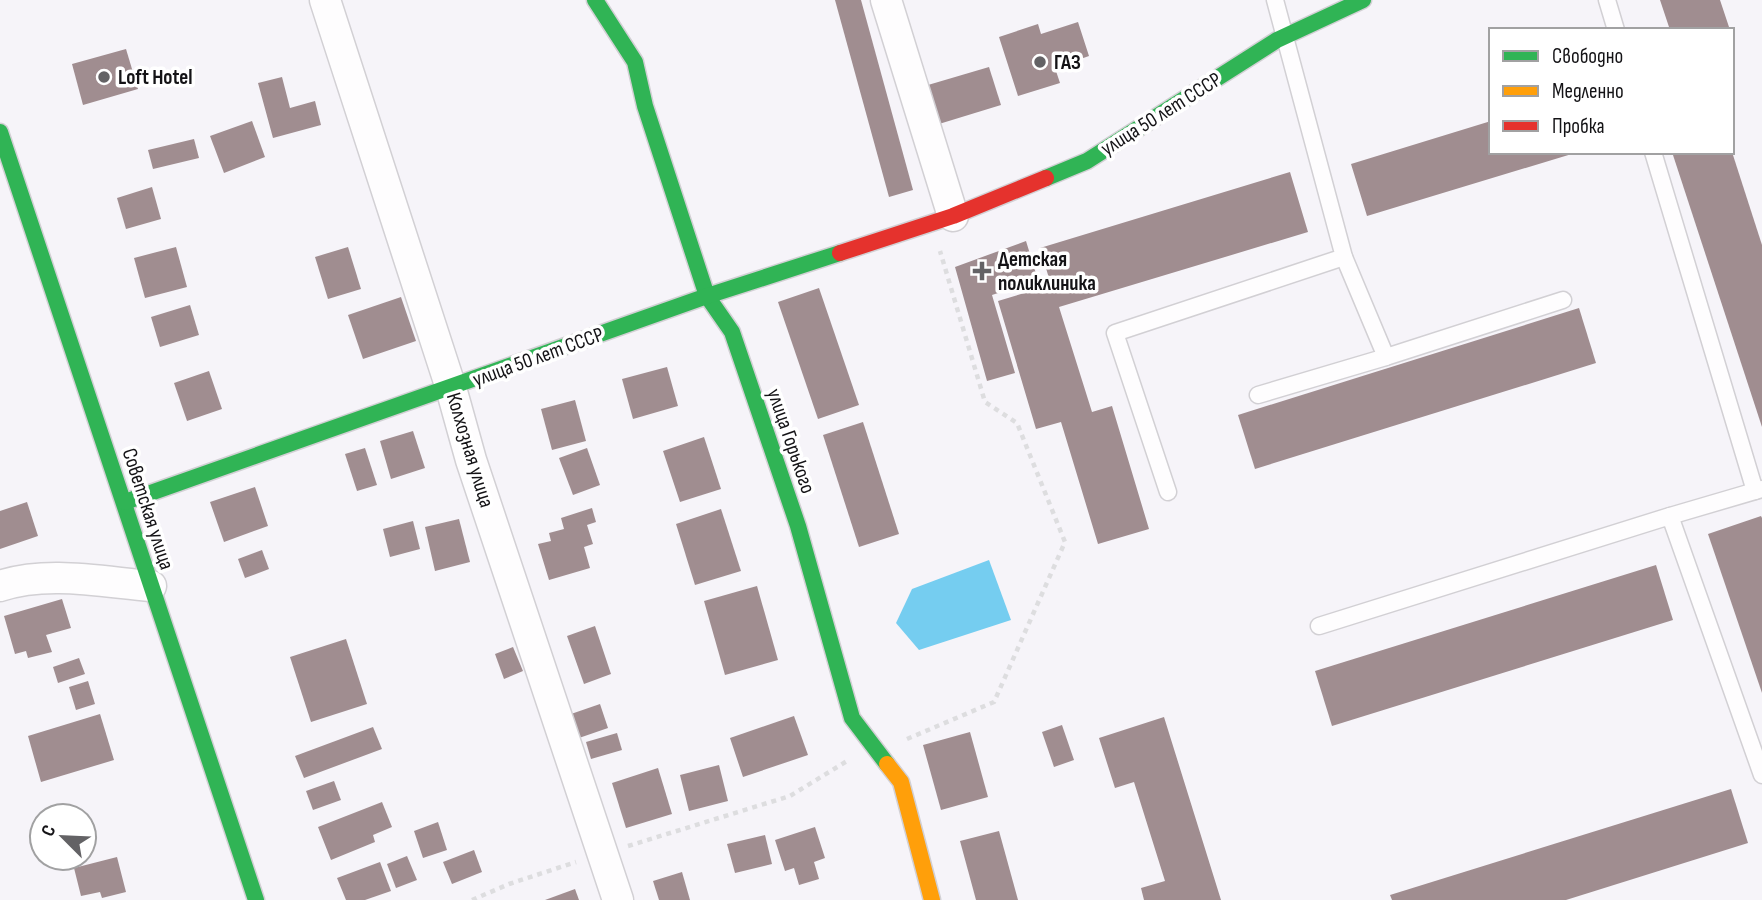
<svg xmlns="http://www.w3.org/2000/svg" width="1762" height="900" font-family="'Sofia Sans Condensed',sans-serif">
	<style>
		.water { fill: #75cdf0 }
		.building { fill: #a08d90 }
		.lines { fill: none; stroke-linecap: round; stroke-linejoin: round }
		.lane-casing { stroke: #d2d0d4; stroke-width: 19 }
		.street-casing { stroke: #d2d0d4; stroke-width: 33 }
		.fast-casing { stroke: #d2d0d4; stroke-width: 19 }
		.slow-casing { stroke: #d2d0d4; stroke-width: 19 }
		.jam-casing { stroke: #d2d0d4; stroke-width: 19 }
		.path { stroke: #dddddf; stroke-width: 4.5; stroke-dasharray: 5 5; stroke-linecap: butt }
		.lane { stroke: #fefdfe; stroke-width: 16 }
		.street { stroke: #fefdfe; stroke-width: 30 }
		.fast { stroke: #30b455; stroke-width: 16 }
		.slow { stroke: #ff9f0a; stroke-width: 16 }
		.jam { stroke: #e5322d; stroke-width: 16 }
		.poi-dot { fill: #636265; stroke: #fff; stroke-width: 2.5 }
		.labels { text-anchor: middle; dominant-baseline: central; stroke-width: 7; stroke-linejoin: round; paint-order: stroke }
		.poi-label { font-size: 21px; font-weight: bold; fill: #141316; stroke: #fff; text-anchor: start }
		.street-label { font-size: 21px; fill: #141316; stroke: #fff }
	</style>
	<rect width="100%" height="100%" fill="#f6f4f9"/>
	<path class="water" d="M989,560L1011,620L919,650L896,623L912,589Z"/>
	<g class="building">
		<path d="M835,0H861L913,190L889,197Z"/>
		<path d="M1660,0H1720L1730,30H1670Z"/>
		<path d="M1078,22L1089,56L1055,68L1060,83L1018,96L999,37L1038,24L1041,34Z"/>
		<path d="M126,49L138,89L83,105L72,64Z"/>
		<path d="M989,67L1001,105L939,124L928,85Z"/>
		<path d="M282,77L290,108L315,101L321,125L273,138L258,83Z"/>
		<path d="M252,121L265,157L224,173L210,136Z"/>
		<path d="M1491,121V152L1575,153L1367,216L1351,164Z"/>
		<path d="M194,139L199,158L153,169L148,150Z"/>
		<path d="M1672,152H1732L1762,245V427Z"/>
		<path d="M1290,172L1308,232L1059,307L1092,412L1112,406L1149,529L1098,544L1061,422L1036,429L998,301L1051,285L1040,248Z"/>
		<path d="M152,187L161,219L126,229L117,198Z"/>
		<path d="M1026,241L1038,280L992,295L1015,373L987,381L955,267Z"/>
		<path d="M176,247L187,287L145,298L134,258Z"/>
		<path d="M348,247L361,289L328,299L315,257Z"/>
		<path d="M819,288L859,405L818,419L778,302Z"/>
		<path d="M401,297L416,341L363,359L348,315Z"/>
		<path d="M190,305L199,335L160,347L151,317Z"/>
		<path d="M1579,308L1596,363L1255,469L1238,415Z"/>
		<path d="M667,367L678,406L633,419L622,379Z"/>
		<path d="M209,371L222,409L187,421L174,383Z"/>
		<path d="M575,400L586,441L552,450L541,409Z"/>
		<path d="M863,422L899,534L859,547L823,435Z"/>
		<path d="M413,431L425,468L391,479L380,441Z"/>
		<path d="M704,437L721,489L680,502L663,451Z"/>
		<path d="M365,448L377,485L357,491L345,454Z"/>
		<path d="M587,448L600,485L573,495L559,458Z"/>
		<path d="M255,487L268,526L224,542L210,502Z"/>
		<path d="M27,502L38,536L0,549V511Z"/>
		<path d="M592,508L596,522L587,525L593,544L584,547L590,568L549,580L538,544L551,541L549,533L564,529L561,518Z"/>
		<path d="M721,509L741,571L695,585L676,524Z"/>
		<path d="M1761,516L1762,518V693L1708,534Z"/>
		<path d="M459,519L470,562L435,571L425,527Z"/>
		<path d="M413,521L420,549L390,557L383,529Z"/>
		<path d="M262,550L269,569L245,578L238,559Z"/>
		<path d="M1656,565L1673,620L1332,726L1315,671Z"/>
		<path d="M757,586L778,660L725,675L704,601Z"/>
		<path d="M62,599L71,628L46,635L52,652L28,658L26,651L15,654L4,616Z"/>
		<path d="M595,626L611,674L584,684L567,636Z"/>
		<path d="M346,639L367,704L311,722L290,657Z"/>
		<path d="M513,647L523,671L504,679L495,654Z"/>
		<path d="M79,658L85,674L58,683L53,667Z"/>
		<path d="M88,681L95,704L76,710L69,687Z"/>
		<path d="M600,704L608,728L579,738L571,714Z"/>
		<path d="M100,714L114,760L41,782L28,736Z"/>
		<path d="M794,716L808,755L743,777L730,738Z"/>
		<path d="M1164,717L1221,900H1144L1141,888L1165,881L1134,782L1115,788L1099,738Z"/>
		<path d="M1062,725L1074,760L1054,767L1042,732Z"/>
		<path d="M373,727L382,749L304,778L295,756Z"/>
		<path d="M970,732L988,797L941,810L923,745Z"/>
		<path d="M617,733L622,750L591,759L586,742Z"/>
		<path d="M719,765L728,801L689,811L680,775Z"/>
		<path d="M658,768L672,814L626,828L612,783Z"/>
		<path d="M334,781L341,800L313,810L306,791Z"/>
		<path d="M1731,789L1748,843L1566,900H1392L1390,895Z"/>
		<path d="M382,802L392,827L373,835L375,842L331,860L318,827Z"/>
		<path d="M438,822L447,850L423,858L414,831Z"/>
		<path d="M815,827L825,858L814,862L819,879L799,885L794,868L785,871L775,840Z"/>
		<path d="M999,831L1018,900H976L960,841Z"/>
		<path d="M765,835L772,864L735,873L727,844Z"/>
		<path d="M474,850L482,872L452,884L443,862Z"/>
		<path d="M407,856L417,880L396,888L387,864Z"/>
		<path d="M117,857L126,892L102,898L100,892L81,896L74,868Z"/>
		<path d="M380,862L391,891L365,900H346L337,878Z"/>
		<path d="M682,872L690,900H659L653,881Z"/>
		<path d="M575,889L579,900H545Z"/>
	</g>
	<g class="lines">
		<g class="lane-casing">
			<g id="lane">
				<path d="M1607,0L1616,30"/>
				<path d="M1653,152L1755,491"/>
				<path d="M1386,357L1563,300"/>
				<path d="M1258,395L1386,357L1344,257"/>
				<path d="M1168,492L1115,333L1344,257L1275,0"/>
				<path d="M1670,516L1762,489"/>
				<path d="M1319,626L1670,516L1762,775"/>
			</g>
		</g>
		<g class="street-casing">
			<g id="street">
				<path d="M325,0L451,388L471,460L618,900"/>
				<path d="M886,0L953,216"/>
				<path d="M0,586C47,570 103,582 151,586"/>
			</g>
		</g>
		<g class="fast-casing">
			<g id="fast">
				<path d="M595,0L635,62L645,106L707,296L732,332L798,526L852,718L887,764"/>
				<path d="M0,132L256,900"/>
				<path d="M1046,178L1087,161L1277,40L1363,0"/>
				<path d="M125,502L707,296L840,253"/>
			</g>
		</g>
		<g class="slow-casing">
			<path id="slow" d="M887,764L901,782L932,900"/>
		</g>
		<g class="jam-casing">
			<path id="jam" d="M840,253L953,216L1046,178"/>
		</g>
		<g class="path">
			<path d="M907,739L994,702L1065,542L1017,423L985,402L940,251"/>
			<path d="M628,846L790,796L847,761"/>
			<path d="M472,900L509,884L576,862"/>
		</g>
		<use href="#lane" class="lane"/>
		<use href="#street" class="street"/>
		<use href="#fast" class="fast"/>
		<use href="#slow" class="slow"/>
		<use href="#jam" class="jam"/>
	</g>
	<g class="poi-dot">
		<circle cx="1040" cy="62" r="7"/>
		<circle cx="104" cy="77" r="7"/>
		<path d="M978.5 260.5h7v7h7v7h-7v7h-7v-7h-7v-7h7z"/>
	</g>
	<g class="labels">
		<g class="poi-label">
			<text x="1054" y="62">ГАЗ</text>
			<text x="118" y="77">Loft Hotel</text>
			<text x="998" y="259">Детская<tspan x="998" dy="24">поликлиника</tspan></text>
		</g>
		<g class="street-label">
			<text transform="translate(1161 114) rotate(-32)">улица 50 лет СССР</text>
			<text transform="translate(538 357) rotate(-20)">улица 50 лет СССР</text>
			<text transform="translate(791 441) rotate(71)">улица Горького</text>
			<text transform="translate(470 450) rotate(73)">Колхозная улица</text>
			<text transform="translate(148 509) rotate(72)">Советская улица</text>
		</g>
	</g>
	<rect x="1489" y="28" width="245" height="126" fill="#ffffff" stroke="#a1a1a2" stroke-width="2"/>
	<rect x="1503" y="51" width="35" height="10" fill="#30b455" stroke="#a1a1a2" stroke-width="2"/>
	<text x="1552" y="63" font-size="21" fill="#141316">Свободно</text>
	<rect x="1503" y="86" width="35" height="10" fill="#ff9f0a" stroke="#a1a1a2" stroke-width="2"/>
	<text x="1552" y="98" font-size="21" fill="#141316">Медленно</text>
	<rect x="1503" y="121" width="35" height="10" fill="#e5322d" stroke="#a1a1a2" stroke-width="2"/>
	<text x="1552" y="133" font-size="21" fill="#141316">Пробка</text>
	<g transform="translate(63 837) rotate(294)"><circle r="33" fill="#ffffff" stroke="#a1a1a2" stroke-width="2"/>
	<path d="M0-5L12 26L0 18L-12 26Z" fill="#636265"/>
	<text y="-10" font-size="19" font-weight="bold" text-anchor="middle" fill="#141316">С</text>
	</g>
</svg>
